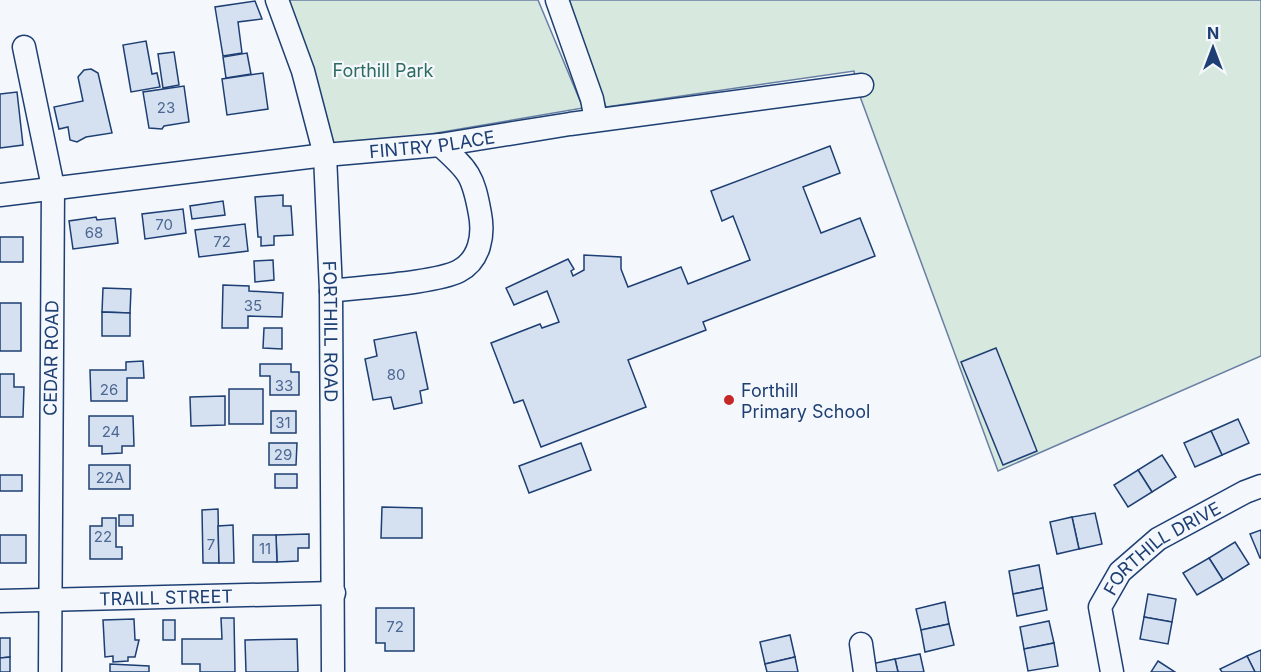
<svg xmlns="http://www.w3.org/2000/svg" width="1261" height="672" font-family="Inter,sans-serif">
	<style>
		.green { fill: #d7e8df; stroke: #687fa3; stroke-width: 1.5 }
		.building { fill: #d5e0f0; stroke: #1d3f73; stroke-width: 1.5 }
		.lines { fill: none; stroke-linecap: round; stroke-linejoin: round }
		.minor-casing { stroke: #1d3f73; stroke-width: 25 }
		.minor { stroke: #f4f7fb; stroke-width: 22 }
		.poi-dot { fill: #c62828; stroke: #f4f7fb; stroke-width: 2 }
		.labels { text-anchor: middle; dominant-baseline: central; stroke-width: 4.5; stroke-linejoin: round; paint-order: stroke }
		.number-label { font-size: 15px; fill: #4b6792 }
		.park-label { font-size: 18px; fill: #2c6c60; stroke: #f4f7fb }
		.street-label { font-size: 18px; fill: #1d3f73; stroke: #f4f7fb }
		.poi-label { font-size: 18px; fill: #1d3f73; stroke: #f4f7fb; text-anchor: start }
	</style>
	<rect width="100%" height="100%" fill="#f4f7fb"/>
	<g class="green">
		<path d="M288,0H538L583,108L330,151Z"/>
		<path d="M569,0H1261V356L998,471L858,91L854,71L606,107Z"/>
	</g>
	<g class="building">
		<path d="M255,1L262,19L238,22L242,53L223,56L215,7Z"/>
		<path d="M146,41L152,74L157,73L160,87L131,92L123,45Z"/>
		<path d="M174,52L179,85L163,88L158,54Z"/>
		<path d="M247,53L251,74L226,78L223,57Z"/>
		<path d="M91,69L98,73L112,133L86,137L77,142L70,140L68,127L59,129L54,107L83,101L78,77L84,70Z"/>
		<path d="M263,73L268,109L227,115L222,79Z"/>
		<path d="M184,86L189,122L164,126L162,129L149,128L143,92Z"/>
		<path d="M17,92L23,145L0,148V94Z"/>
		<path d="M830,146L840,173L803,187L821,233L860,218L875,256L703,322L706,330L628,360L646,407L541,447L523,400L514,403L491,343L540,324L542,328L559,322L547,291L514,305L506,288L568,259L574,269L571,271L573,276L584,270V255L621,257V269L628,287L681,267L688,284L750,260L733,216L722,221L711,191Z"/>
		<path d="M283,195V206H291L293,235L274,236V245L261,246V237H258L255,197Z"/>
		<path d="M223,201L225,215L192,219L190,206Z"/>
		<path d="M183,209L186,233L145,239L142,214Z"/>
		<path d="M96,217L97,220L115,218L118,243L73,249L69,221Z"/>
		<path d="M245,224L248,251L199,257L195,230Z"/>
		<rect x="0" y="237" width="23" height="25"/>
		<path d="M273,260L274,280L255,282L254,261Z"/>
		<path d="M223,285L249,286V291L283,293L282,317L248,316V328H222Z"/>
		<path d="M103,288L131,289L130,313L102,312Z"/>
		<rect x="0" y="303" width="21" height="48"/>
		<path d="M102,312L130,313V336H102Z"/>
		<path d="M264,328H282V349L263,348Z"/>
		<path d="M416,332L428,389L420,391L422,403L394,409L391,397L373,400L365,359L377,356L374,340Z"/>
		<path d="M996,348L1037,451L1003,465L961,362Z"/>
		<path d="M143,361L144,378H127V401H91L90,370H126V362Z"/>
		<path d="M260,364H291V372H299V395H270V376H260Z"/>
		<path d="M0,374H14V387H24L23,417H0Z"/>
		<rect x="229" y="389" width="34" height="35"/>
		<path d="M225,396V425L191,426L190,397Z"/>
		<rect x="271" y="411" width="25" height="22"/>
		<path d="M89,416H133L134,446H122V453L102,454V446H89Z"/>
		<path d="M1238,419L1249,443L1222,455L1211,431Z"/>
		<path d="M1211,431L1222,455L1195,467L1184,443Z"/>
		<path d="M269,443H297L296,465H269Z"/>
		<path d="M581,443L591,470L529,493L519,466Z"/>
		<path d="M1162,455L1176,477L1152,492L1138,470Z"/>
		<rect x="89" y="465" width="41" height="24"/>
		<path d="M1138,470L1152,492L1128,507L1114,485Z"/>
		<rect x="275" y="474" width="22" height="14"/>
		<rect x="0" y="475" width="22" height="16"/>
		<path d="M382,507L422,508V538H381Z"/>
		<path d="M218,509L219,563H203L202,510Z"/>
		<path d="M1095,513L1102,544L1079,549L1072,517Z"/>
		<rect x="119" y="515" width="14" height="11"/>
		<path d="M1072,517L1079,549L1057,554L1050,522Z"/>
		<path d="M102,518H116V547H122V559H90V526H102Z"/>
		<path d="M233,525L234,563H219L218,526Z"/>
		<path d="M1261,530V558H1260L1250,534Z"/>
		<path d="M309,534V548H298V561L277,562L276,535Z"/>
		<rect x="0" y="535" width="26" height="28"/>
		<path d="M253,535H276L277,562H253Z"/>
		<path d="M1235,542L1249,564L1223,580L1209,558Z"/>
		<path d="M1209,558L1223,580L1197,595L1183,573Z"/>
		<path d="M1039,565L1043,588L1013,594L1009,571Z"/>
		<path d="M1043,588L1047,610L1017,616L1013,594Z"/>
		<path d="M1148,594L1176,599L1172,622L1144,617Z"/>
		<path d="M945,602L949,624L921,630L916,609Z"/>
		<path d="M376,608H414V651H385V643H376Z"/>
		<path d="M1144,617L1172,622L1168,644L1140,639Z"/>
		<path d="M221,618H234L235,672H200V664H182V639H222Z"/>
		<path d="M134,619L135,640H139L135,657H128V661L113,662V656L105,657L103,620Z"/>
		<rect x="163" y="620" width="12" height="20"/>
		<path d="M1049,621L1054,643L1024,649L1020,627Z"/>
		<path d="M949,624L954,645L925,652L921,630Z"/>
		<path d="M790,635L795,657L765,664L760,642Z"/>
		<path d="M0,638H10V657L0,658Z"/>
		<path d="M297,639L298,672H246L245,640Z"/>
		<path d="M1054,643L1058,666L1028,671L1024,649Z"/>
		<path d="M1261,650V672H1255L1247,656Z"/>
		<path d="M920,654L924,672H898L895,659Z"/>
		<path d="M1247,656L1255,672H1222L1220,669Z"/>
		<path d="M10,657V672H0V658Z"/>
		<path d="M795,657L798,672H767L765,664Z"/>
		<path d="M895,659L898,672H873L871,664Z"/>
		<path d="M1158,661L1175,672H1151Z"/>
		<path d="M110,664L149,666V672H110Z"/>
	</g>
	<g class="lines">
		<g class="minor-casing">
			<g id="minor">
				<path id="s1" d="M277,0L303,71L325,155L331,291L333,672"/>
				<path d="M557,0L592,99L596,120"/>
				<path d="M24,47L53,187L50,672"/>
				<path id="s2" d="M0,195L325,155L440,145L570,124L862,85"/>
				<path d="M331,291C361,287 436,283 459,271C480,260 484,235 480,214C473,175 469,171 440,145"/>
				<path id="s3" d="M0,601L334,593"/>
				<path d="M861,644L865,672"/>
				<path id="s4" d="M1112,672L1100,607L1120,572L1158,539L1245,492L1261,486"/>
			</g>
		</g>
		<use href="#minor" class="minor"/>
	</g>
	<circle class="poi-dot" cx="729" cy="400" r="6"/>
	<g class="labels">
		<g class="number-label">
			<text x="166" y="107">23</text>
			<text x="164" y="224">70</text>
			<text x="94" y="232">68</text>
			<text x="222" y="241">72</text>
			<text x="253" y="305">35</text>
			<text x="396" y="374">80</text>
			<text x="284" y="385">33</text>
			<text x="109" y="389">26</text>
			<text x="283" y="422">31</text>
			<text x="111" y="431">24</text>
			<text x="283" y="454">29</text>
			<text x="110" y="477">22A</text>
			<text x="103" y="536">22</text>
			<text x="211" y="544">7</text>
			<text x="265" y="548">11</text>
			<text x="395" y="626">72</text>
		</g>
		<g class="park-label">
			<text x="383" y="70">Forthill Park</text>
		</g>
		<g class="street-label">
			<text stroke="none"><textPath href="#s2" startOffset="435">FINTRY PLACE</textPath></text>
			<text stroke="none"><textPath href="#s1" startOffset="339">FORTHILL ROAD</textPath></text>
			<text transform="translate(51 358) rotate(-89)">CEDAR ROAD</text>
			<text stroke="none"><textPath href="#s4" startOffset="154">FORTHILL DRIVE</textPath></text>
			<text stroke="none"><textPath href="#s3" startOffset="166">TRAILL STREET</textPath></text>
		</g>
		<g class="poi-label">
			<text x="741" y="390">Forthill<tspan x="741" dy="21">Primary School</tspan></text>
		</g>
	</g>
	<g transform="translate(1213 48)" stroke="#f4f7fb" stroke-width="4.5" paint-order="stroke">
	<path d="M0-4.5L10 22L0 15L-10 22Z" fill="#1d3f73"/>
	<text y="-9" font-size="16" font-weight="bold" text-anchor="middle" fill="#1d3f73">N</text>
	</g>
</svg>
